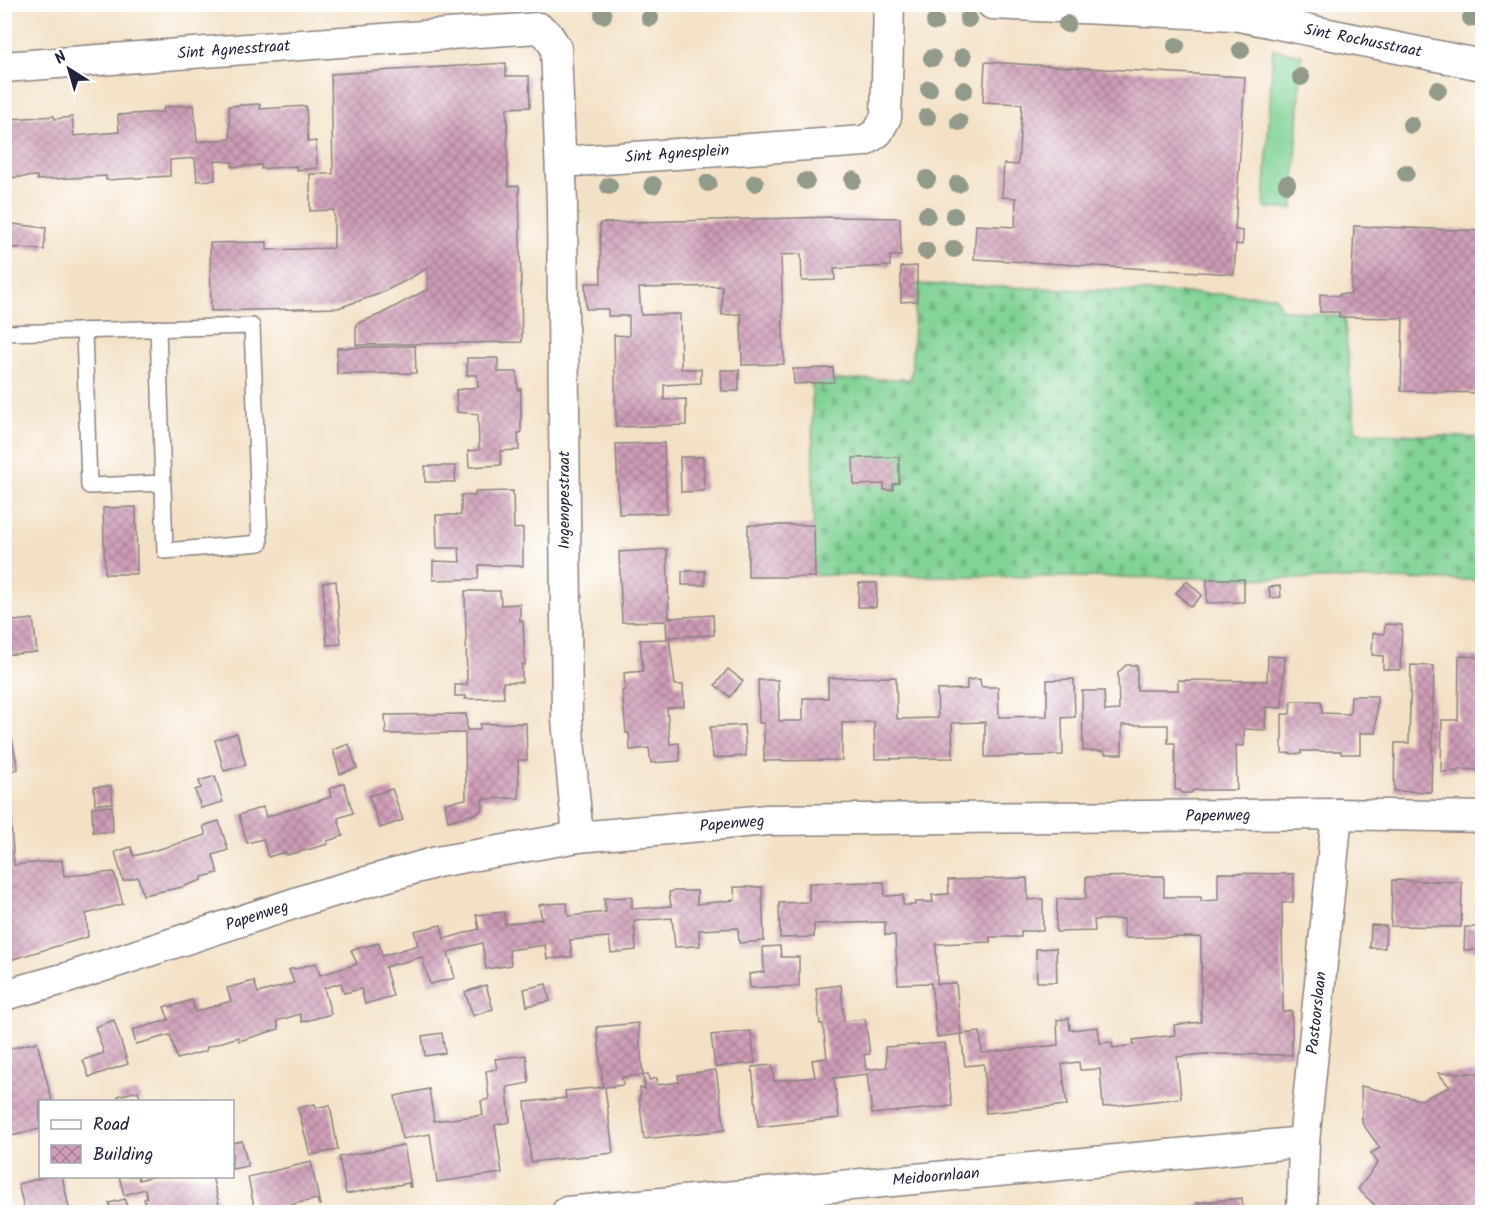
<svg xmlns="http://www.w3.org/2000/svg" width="1487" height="1217" font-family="Kalam,sans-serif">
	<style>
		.cemetery { fill: url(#cemetery-stones); stroke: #527a68; stroke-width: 1.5 }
		.pitch { fill: #81d395; stroke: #527a68; stroke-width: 1.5 }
		.building { fill: url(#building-cross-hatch) }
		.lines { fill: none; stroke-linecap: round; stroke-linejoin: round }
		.service-casing { stroke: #8a8280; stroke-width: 18 }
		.minor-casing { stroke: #8a8280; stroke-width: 33 }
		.service { stroke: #fff; stroke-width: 15 }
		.minor { stroke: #fff; stroke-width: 30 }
		.tree { fill: #929a8a }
		.labels { text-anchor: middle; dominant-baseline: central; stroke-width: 6; stroke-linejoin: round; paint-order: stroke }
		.street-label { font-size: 16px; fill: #22223b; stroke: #fff }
	</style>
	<defs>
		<pattern id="cemetery-stones" width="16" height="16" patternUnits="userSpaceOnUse" patternTransform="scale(1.5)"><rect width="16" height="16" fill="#81d395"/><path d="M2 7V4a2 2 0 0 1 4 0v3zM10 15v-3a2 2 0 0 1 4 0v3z" fill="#6fb581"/></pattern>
		<pattern id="building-cross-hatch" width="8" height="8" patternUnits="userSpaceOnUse" patternTransform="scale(1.5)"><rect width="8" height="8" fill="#ce9cb6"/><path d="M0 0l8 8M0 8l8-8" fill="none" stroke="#a77f95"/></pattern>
	</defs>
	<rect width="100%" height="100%" fill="#fff"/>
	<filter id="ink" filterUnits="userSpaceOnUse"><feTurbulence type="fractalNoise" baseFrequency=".0167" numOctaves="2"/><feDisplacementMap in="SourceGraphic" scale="12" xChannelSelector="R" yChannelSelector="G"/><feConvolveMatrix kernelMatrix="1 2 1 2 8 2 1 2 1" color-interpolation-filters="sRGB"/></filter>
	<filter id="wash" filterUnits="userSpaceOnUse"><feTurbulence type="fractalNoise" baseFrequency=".008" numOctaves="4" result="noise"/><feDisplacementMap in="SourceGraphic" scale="24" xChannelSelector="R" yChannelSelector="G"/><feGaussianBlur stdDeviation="1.35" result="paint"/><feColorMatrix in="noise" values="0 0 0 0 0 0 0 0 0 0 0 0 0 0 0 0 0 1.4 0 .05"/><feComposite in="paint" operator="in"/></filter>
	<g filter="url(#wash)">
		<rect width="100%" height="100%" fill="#f3e1c5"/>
		<path class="cemetery" d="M916,284L1275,296L1281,309L1344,317L1356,432L1482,438V580L814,575L812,380L911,379Z"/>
		<path class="pitch" d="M1273,49L1302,55L1293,209L1264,208Z"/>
		<g id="blocks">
			<g class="building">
				<path d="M985,62L1245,77L1235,230L1243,231V238L1242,245L1236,244L1234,274L974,259L976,225L1015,227L1016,198L1002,197L1004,164L1018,165L1022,104L983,102Z"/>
				<path d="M506,63V76H529L530,107L507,108L508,186H519L522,342L356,345V324L381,314L428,289L427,268L405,281L379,294L338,308L211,311L210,243L267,242V250L334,248V210L310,211V174H333L331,74Z"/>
				<path d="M260,104V109L306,106L308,142L316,141L317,168L297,170L296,166L261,169L262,165L232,167V162L215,161V180L197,181L195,158L170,160V176L106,180V176L37,180V176L4,178V122H11V119L54,116L55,119L72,117L74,136L119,132L118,115L163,112L164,107L194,105L197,142L230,139L229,106Z"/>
				<path d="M834,217L900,218L901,256H890V266L834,269L835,280L802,281L801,254L781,255L784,364L742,365L741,314L722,315V286L639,288L641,315L680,314L681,369H701V383L664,385V400L686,399V425L616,427L614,335L629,336V316H608V309H586L585,283H601L600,223Z"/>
				<path d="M4,223L46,228L44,250L4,247Z"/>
				<path d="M1354,226L1482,231V393L1401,391L1403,318L1339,317V312H1320V294L1340,296V294H1351Z"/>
				<path d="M917,266V301L901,302V267Z"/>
				<path d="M415,346L416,373L337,374V348Z"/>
				<path d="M467,358H498V372H517L518,390L521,389V433H518L519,450L500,451L501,465L469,467L468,451L479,450L478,414L457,412L456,390L478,387L477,375H467Z"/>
				<path d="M833,368L834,382L794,384L793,369Z"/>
				<path d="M721,370H739V391H722Z"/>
				<path d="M664,443L667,513L619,514L616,444Z"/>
				<path d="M680,457H703L704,491L681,492Z"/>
				<path d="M899,457V483L893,484V490H884V484L854,485L853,458Z"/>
				<path d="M425,466H456L455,482H425Z"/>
				<path d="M513,491L514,529L523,528V566L479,565L478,579L433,580V561L460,562L459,548H437L436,515H461V495L475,496V492Z"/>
				<path d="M136,507L137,574H105L103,508Z"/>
				<path d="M748,525H814L815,577H748Z"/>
				<path d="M667,549L669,618L713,615L714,635L669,637L675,685H683L684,706L667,708L670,744L679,743L680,761L651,763L649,748L630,750L629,733H626L624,711L622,691L625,690L624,673L643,671L640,640L667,639L666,621L622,622L619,552Z"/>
				<rect x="682" y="571" width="23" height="14"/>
				<path d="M1207,579H1244V602L1207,603Z"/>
				<path d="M336,581L341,644L327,645L323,583Z"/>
				<path d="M1187,581L1202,595L1191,607L1176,593Z"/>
				<path d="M859,583H877L876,607H858Z"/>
				<path d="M1280,586L1281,597L1270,598L1269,587Z"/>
				<path d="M465,591H500L501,605L520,604V621H523L524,645L525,665L522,664V682H503L504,698L465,699L466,696H455V685H467Z"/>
				<path d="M33,619L37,652L4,655V622Z"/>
				<path d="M1385,624L1402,625L1400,670L1383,669V656L1372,655L1373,633L1384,634Z"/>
				<path d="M1268,656L1285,657L1282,708L1266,707L1265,730L1244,729V746L1236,745L1237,790H1193L1191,793H1182L1180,790H1175V743H1168V725H1122V754H1105L1104,751H1083L1082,691H1104L1105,711L1119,710L1118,673L1126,665H1137V690H1178V680L1267,681Z"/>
				<path d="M1459,656L1482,657V770L1458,769V771L1441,772L1442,720H1458Z"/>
				<path d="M1411,665L1434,666L1431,792L1394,791L1395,743H1409Z"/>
				<path d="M728,669L743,681L730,697L715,685Z"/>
				<path d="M896,677L897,719L938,718L937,690L967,689V680L980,679L981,687H998L999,717L1047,716V680L1074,679L1075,717L1062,718L1063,755L985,757V722L952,723L953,758L875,759L874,722L842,723V760L764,761V723H759L758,680H778L779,721H803V698H828V678Z"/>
				<path d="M1351,696H1377L1376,733H1360V754H1341V751H1301V754L1282,753V714H1290L1291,701H1321L1322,713L1350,714Z"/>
				<path d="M466,714L467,730H480V724L526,723L527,760H518L519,798L482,799L483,808L478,813L448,821L445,803L466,799L465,733L386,734L385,715Z"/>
				<path d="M744,725L746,756L713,758L710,727Z"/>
				<path d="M237,733L246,765L224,771L215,740Z"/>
				<path d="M11,734L18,769L4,773V735Z"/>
				<path d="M349,744L357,768L340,774L333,750Z"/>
				<path d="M215,776L223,802L201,808L195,790L201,788L199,781Z"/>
				<path d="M344,783L353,813L338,818L343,836L327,841L328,844L307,850L286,855L285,852L268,857L263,839L247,843L239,815L263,807L266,817L295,808L331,797L329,789Z"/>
				<path d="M111,786L113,803L95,804L94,787Z"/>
				<path d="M392,789L403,820L380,828L369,796Z"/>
				<path d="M112,806L113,832H93L92,807Z"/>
				<path d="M5,813H10L14,865L62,860L64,876L114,872L123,904L86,914L88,937L13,959L5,960Z"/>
				<path d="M219,821L228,850L213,855L218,873L202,877V880L182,887L143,895L138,877L123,881L115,852L131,847L134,856L170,846L206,835L203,826Z"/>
				<path d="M1218,873L1294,874L1293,902L1282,903L1283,1012L1292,1011V1055L1203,1054L1177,1057L1181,1098L1103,1107L1100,1069L1080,1070L1079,1062L1062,1064L1067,1105L986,1113L984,1064L965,1066L961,1034L980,1032L982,1053L1058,1045L1057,1020L1069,1018L1070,1030L1098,1027L1100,1043L1112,1042L1113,1048L1134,1045L1133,1040L1175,1035L1174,1025L1201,1022V937L1124,938V919L1094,920L1095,931L1056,932L1057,899H1086V877L1164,876V897H1201V901L1218,900Z"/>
				<path d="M1027,878L1028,900L1043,899V931H1021V937H990V942L936,944L937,984L956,983L961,1034L937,1037L931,983L898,984L895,935H885V922L814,924V937L780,938L779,903L809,902V883L884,882L885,896L903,895V905H915V902H933L932,895L949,894L948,880Z"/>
				<path d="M1392,880L1462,882L1461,927L1391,926Z"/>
				<path d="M734,887H762L764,941L739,943L738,928L699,930L700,946L675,947L672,918L634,921L636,950L611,953L609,937L570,940L572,957L547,959L545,945L509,950L511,965L486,969L482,943L448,952L455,978L430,984L422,957L385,967L393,996L365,1004L361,989L344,993L341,983L324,988L331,1014L302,1022L300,1014L277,1021L279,1029L239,1041L238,1037L207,1047L206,1051L177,1059L170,1035L136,1044L132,1030L169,1020L164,1007L169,1005L170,1007L192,1000L195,1012L231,1001L227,988L254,981L258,993L294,983L289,970L294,968L295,969L316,963L320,975L357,964L351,950L379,943L382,956L418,945L414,931L441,925L444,939L479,929L476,915L504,912L505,924L542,919L539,905L544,904L567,903L568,916L606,912L604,898H608L632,897V909L671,906L669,892L674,891H697V904L735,900Z"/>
				<path d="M1371,925L1386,926L1385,948H1370Z"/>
				<path d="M1465,927H1482V950H1464Z"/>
				<path d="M780,946L781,957H799V986L750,988L749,974L764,972L763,947Z"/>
				<path d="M1056,948L1057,982H1037L1036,949Z"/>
				<path d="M546,984L550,1001L527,1006L524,989Z"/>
				<path d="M486,985L493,1009L473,1016L465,992Z"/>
				<path d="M841,985L844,1021L865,1019L870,1054L864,1055L866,1070L887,1067L885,1047L945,1043L952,1106L872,1114L867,1074L834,1078L839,1118L758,1127L752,1067L772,1065L774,1081L815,1077L812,1060L827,1058L823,1024H820L816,988Z"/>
				<path d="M114,1020L128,1064L89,1077L83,1060L104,1053L95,1027Z"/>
				<path d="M638,1023L643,1075L648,1074L649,1080L657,1078V1085L679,1082L678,1075L716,1070L725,1130L644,1139L639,1096L641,1095L640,1088L645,1089L643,1075L622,1077L623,1085L605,1087L613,1153L531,1162L525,1102L566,1098L565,1091L603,1087L597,1027Z"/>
				<path d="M751,1031L755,1063L715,1067L711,1035Z"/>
				<path d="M442,1033L445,1053L425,1056L422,1036Z"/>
				<path d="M37,1042L52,1101H40V1129L11,1136L4,1108V1050Z"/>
				<path d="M526,1055L529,1083L507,1087L510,1122L495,1125L502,1173L437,1182L430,1134L402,1139L395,1096L429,1089L434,1121L483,1115L481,1101L489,1099L486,1071L497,1069L495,1059Z"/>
				<path d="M1438,1073H1482V1212H1382L1358,1189L1378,1163L1371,1153L1380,1148L1362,1123L1361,1086L1421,1100L1450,1087Z"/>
				<path d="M138,1091L141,1101H120L118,1096Z"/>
				<path d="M315,1104V1108L330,1105L338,1150L310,1155L298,1108Z"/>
				<path d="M242,1141L248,1166L232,1169V1143Z"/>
				<path d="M404,1145L411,1187H409V1183L346,1194L339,1157Z"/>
				<path d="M311,1162L320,1205H319L317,1199L255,1212L248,1177Z"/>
				<path d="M49,1176H62L70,1212H25L18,1184Z"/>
				<path d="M119,1176H138L139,1180L154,1176H212L221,1212H148L144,1199L147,1198L145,1189L124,1195Z"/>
				<path d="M1242,1198L1243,1212H1169V1211L1197,1208V1203Z"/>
				<path d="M125,1199L128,1212H112L109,1203Z"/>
			</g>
		</g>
	</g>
	<g filter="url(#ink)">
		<use href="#blocks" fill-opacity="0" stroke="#8a8280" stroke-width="1.5"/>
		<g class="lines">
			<g class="service-casing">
				<g id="service">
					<path d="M84,331L89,486L163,483"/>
					<path d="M4,333L252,326L260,543L165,551L158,328"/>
				</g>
			</g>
			<g class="minor-casing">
				<g id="minor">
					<path d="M992,4L1234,15L1482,65"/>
					<path d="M4,67L463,33L539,28L548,35L556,48L562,203L567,719L578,837"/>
					<path d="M561,162L865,141L878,132L886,117L889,4"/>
					<path d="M4,995L67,978L317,896L437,862L578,837L767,820L1337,814L1482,817"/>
					<path d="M567,1212L1304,1142"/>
					<path d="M1302,1212L1304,1142L1337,814"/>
				</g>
			</g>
			<use href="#service" class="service"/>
			<use href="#minor" class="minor"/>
		</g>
		<g class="tree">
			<circle cx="603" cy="15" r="9"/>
			<circle cx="650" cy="18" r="9"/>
			<circle cx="1471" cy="18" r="9"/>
			<circle cx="968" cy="19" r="9"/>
			<circle cx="935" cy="22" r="9"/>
			<circle cx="1067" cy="24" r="9"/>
			<circle cx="1176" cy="46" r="9"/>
			<circle cx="1241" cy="50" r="9"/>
			<circle cx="963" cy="57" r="9"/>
			<circle cx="932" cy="58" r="9"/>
			<circle cx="1301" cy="77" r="9"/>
			<circle cx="929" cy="89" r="9"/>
			<circle cx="964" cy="90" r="9"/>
			<circle cx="1438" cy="90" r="9"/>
			<circle cx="927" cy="117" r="9"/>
			<circle cx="959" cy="122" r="9"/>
			<circle cx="1411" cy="125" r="9"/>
			<circle cx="1406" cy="173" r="9"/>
			<circle cx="927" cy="179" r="9"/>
			<circle cx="853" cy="180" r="9"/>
			<circle cx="806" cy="181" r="9"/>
			<circle cx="708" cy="183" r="9"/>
			<circle cx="755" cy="183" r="9"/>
			<circle cx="958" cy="184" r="9"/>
			<circle cx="1287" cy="184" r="9"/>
			<circle cx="653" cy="185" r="9"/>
			<circle cx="609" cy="186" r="9"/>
			<circle cx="927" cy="215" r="9"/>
			<circle cx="954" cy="216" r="9"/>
			<circle cx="954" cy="249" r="9"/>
			<circle cx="926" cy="251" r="9"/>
		</g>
	</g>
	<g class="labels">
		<g class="street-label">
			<text transform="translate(1363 41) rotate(11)">Sint Rochusstraat</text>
			<text transform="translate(234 50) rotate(-4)">Sint Agnesstraat</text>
			<text transform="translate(677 154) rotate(-4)">Sint Agnesplein</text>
			<text transform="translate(564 500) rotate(-90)">Ingenopestraat</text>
			<text transform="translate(1218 816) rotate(-1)">Papenweg</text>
			<text transform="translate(732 824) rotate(-5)">Papenweg</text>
			<text transform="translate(257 916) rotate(-18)">Papenweg</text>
			<text transform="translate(1317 1013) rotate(-84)">Pastoorslaan</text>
			<text transform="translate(936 1177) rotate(-5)">Meidoornlaan</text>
		</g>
	</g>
	<rect width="1487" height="1217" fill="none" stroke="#fff" stroke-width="24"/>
	<rect x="39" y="1100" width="195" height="78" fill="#ffffff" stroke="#a7a7b1" stroke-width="1.5"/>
	<rect x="51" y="1120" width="30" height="9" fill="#ffffff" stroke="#a7a7b1" stroke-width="1.5"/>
	<text x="93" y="1130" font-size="18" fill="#22223b">Road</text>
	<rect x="51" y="1145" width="30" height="18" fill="url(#building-cross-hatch)" stroke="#a7a7b1" stroke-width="1.5"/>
	<text x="93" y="1160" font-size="18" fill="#22223b">Building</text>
	<g transform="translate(69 69) rotate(323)" stroke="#ffffff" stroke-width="4.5" paint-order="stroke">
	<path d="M0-4.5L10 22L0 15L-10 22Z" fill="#22223b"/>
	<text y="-9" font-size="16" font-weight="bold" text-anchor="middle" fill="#22223b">N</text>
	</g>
</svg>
